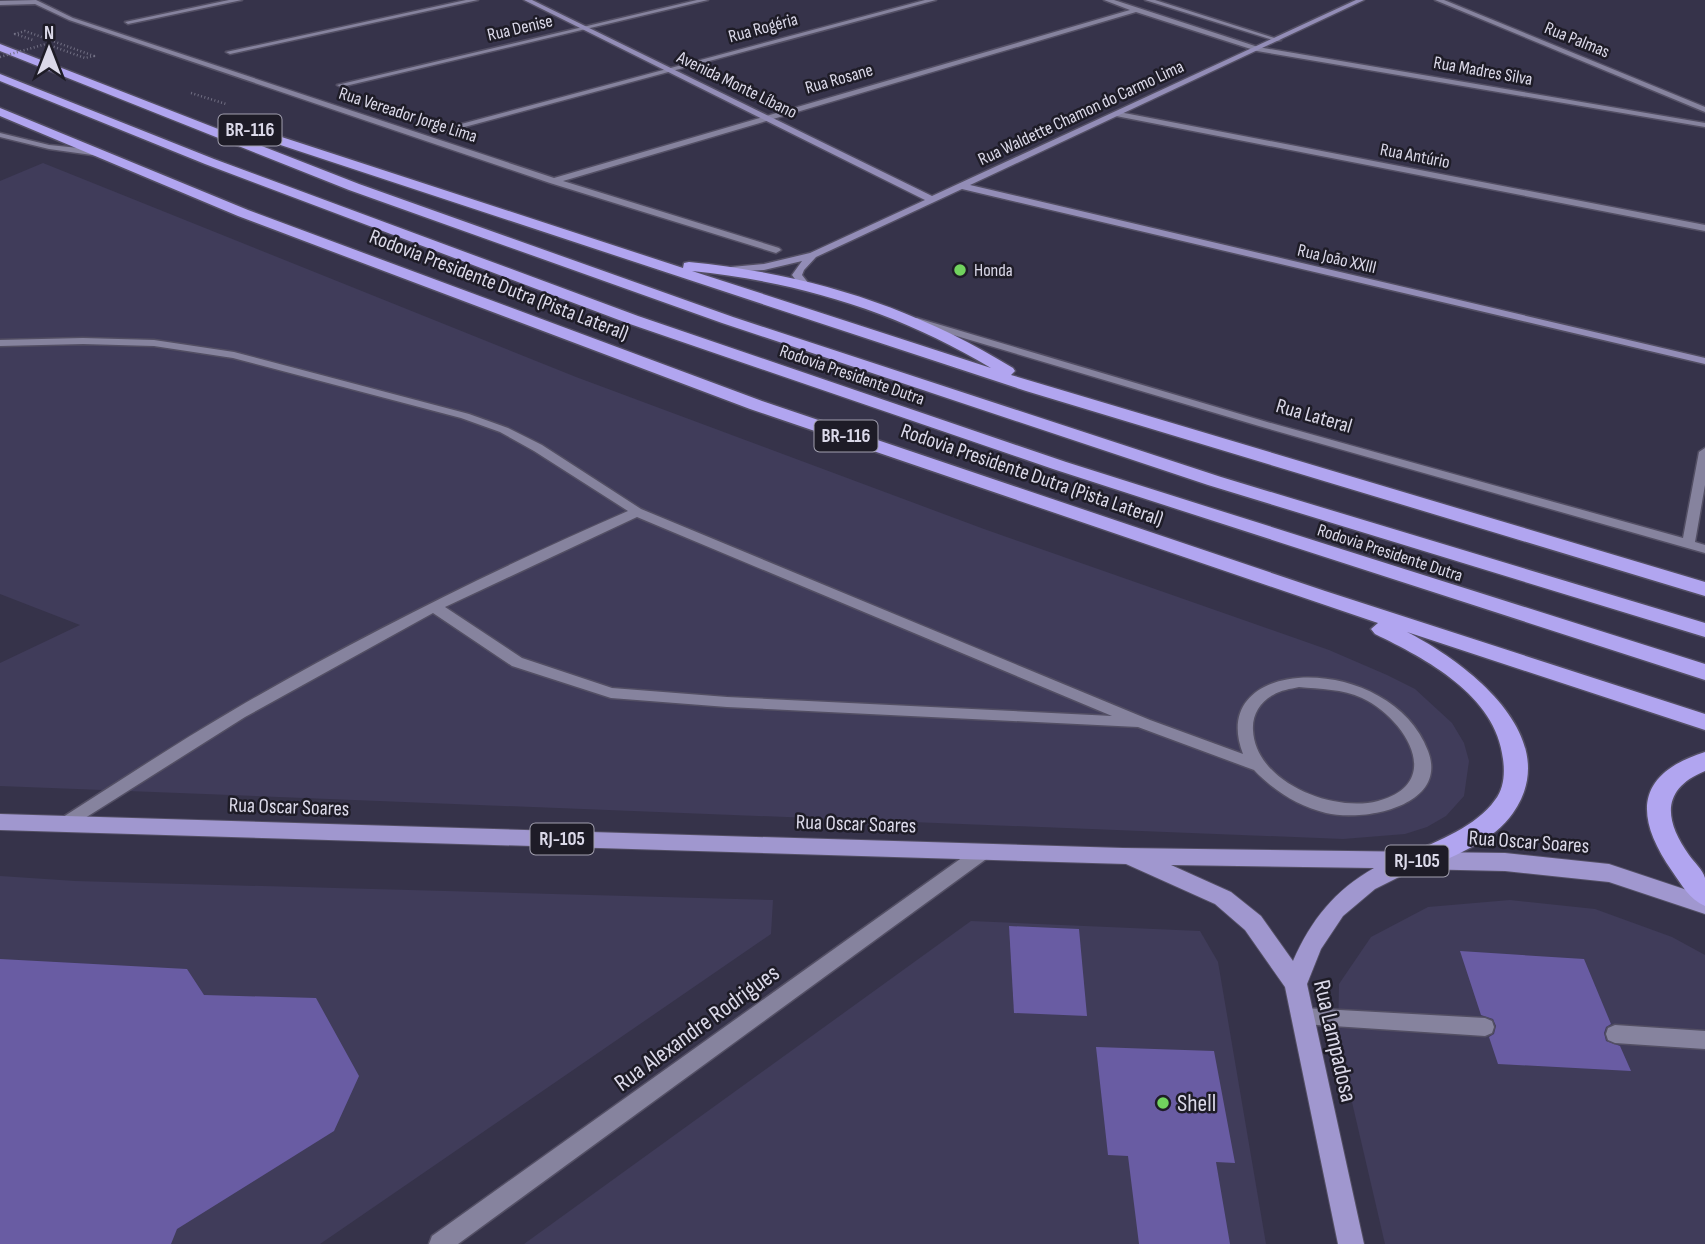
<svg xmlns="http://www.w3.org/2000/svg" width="1705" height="1244" font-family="'Sofia Sans Condensed',sans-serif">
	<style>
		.built { fill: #403c5a }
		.building { fill: #695ca3 }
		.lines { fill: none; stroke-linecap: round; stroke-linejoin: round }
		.lane-casing { stroke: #534f64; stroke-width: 3 }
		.street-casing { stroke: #534f64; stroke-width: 3 }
		.secondary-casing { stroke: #534f64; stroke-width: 3 }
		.primary-casing { stroke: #534f64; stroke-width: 2 }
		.highway-casing { stroke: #534f64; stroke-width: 3 }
		.path { stroke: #727084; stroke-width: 2.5; stroke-dasharray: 1 2.5; stroke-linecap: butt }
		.lane { fill: #86839e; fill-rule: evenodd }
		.street { fill: #86839e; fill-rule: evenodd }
		.secondary { fill: #938db7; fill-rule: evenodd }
		.primary { fill: #a097cf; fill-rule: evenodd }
		.highway { fill: #b1a5f0; fill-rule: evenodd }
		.path-bridge { stroke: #727084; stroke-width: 2.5; stroke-dasharray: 1 2.5; stroke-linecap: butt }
		.poi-dot { fill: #71d35e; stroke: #1e1c27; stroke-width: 2.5 }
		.labels { text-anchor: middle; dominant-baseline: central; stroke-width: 5; stroke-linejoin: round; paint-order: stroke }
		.far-street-label { font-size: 18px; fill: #dbd9e9; stroke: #1e1c27 }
		.far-poi-label { font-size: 18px; fill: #dbd9e9; stroke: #1e1c27; text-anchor: start }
		.shield { fill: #1e1c27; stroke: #a2a0af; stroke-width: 2 }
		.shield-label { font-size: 19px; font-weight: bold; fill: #dbd9e9 }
		.street-label { font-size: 21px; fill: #dbd9e9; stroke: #1e1c27 }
		.near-street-label { font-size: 24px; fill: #dbd9e9; stroke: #1e1c27 }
		.near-poi-label { font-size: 24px; fill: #dbd9e9; stroke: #1e1c27; text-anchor: start }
	</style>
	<rect width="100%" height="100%" fill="#36334a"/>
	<g class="built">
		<path d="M43,163L576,377L984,529L1329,650L1387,675L1415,689L1452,723L1464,743L1469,761L1464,796L1446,816L1427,827L1405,834L1343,839L0,786V663L80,625L0,594V181Z"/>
		<path d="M0,876L75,881L773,900L771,934L320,1244H0Z"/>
		<path d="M1510,900L1595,909L1672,937L1705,955V1244H1385L1338,1042L1339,984L1371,937L1428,907Z"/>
		<path d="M971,921L1200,931L1218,962L1266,1244H524Z"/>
	</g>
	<g class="building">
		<path d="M1009,926L1079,929L1087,1016L1014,1013Z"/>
		<path d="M1460,951L1584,959L1611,1024L1606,1027L1604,1033L1606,1041L1620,1046L1631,1071L1498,1064L1489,1037L1494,1034L1496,1026L1493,1019L1481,1015Z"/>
		<path d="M0,959L187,969L204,995L316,998L359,1076L334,1131L177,1229L171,1244H0Z"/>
		<path d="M1096,1047L1214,1051L1235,1163L1216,1162L1230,1244H1139L1128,1156L1108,1155Z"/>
	</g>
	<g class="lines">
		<g class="lane-casing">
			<g id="lane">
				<path d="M0,133L49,145L99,150L103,153L99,156L49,149L0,137Z"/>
				<path d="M83,338L154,340L234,352L469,414L508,428L542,445L641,509L1150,720L1243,754C1204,653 1391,652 1428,751C1449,806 1364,822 1326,813C1298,806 1274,791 1254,770L1138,727L727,707L611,698L512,666L433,613L245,717L66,830L60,829L58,824L60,819C118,782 175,744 235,709C362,635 493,570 628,511L534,451L500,432L461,418L233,358L154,346L83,344L0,346V340ZM637,517L1112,716L727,697L612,688L522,658L445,607ZM1299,687C1320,689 1343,689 1362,698C1405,718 1446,783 1378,801C1333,813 1255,782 1253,730C1252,715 1260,702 1273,695C1281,690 1290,689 1299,687Z"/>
				<path d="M1303,1008L1485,1018L1492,1021L1494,1027L1492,1033L1485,1036L1303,1024L1296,1022L1294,1016L1296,1010Z"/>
				<path d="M1615,1025L1705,1031V1049L1615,1043L1608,1040L1606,1034L1608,1028Z"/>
			</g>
		</g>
		<g class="street-casing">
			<g id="street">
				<path d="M36,0L73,18L554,178L1130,10L1104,0H1114L1258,47L1705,123V127L1257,51L1136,12L563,181L779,248L781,250L776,253L550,183L69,20L35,4L0,5V1Z"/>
				<path d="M229,0H242L128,24L125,22Z"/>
				<path d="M466,0H478L230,54L226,52Z"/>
				<path d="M697,0H708L341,87L337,85Z"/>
				<path d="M925,0H936L442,133L435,131Z"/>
				<path d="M1145,0H1155L1281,40L1276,41Z"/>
				<path d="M1435,0H1444L1705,107V112Z"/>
				<path d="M1119,112L1705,225V231L1116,116L1115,114Z"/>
				<path d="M917,318L1267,422L1683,538L1699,452L1705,448V485L1695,542L1705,545V553L1259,426L913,323V319Z"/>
				<path d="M983,845L989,847L991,852L989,857L458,1244H429L432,1236L977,847Z"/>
			</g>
		</g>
		<g class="secondary-casing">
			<path id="secondary" d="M524,0H532L932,196L1356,0H1364L970,185L1705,358V364L962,189L816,257L804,270L802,275L809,284L808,286H800L792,275L802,261L764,270L728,272L726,270L731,267L764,264L810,253L925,200Z"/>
		</g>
		<g class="primary-casing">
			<path id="primary" d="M0,814L1123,848L1505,853L1609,864L1705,896V914L1609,882L1505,871L1415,869L1375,889L1343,916L1321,949L1307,984L1364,1244H1338L1285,987L1245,930L1215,904L1126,864L0,830ZM1171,865L1374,868C1335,890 1311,920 1293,961L1261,916L1231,892Z"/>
		</g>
		<g class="highway-casing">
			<g id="highway">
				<path d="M0,44L359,184L733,317L1221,477L1705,623V637L1208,485L722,323L349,190L0,51Z"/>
				<path d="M0,74L214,159L638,316L1066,462L1705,664V680L1053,469L627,323L205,164L0,81Z"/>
				<path d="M0,108L248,210L762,401L1325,591L1705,714V730L1407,632C1466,662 1566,737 1513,813C1494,841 1457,854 1428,868L1419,871L1410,868L1406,861L1410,854C1438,840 1476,827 1495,800C1504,789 1505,773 1503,759C1496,695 1426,659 1375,634L1371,629L1378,623L750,409L238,216L0,116Z"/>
				<path d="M236,122L683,268L684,263L689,262C808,274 910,305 1013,368L1015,371L1011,375L1705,582V596L1026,391L232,129L230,126ZM692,271C799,282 898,312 991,368Z"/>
				<path d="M1705,752V771C1661,789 1664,820 1689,855C1694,862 1703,870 1705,878C1705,886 1705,897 1705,906C1690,900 1681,884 1672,871C1634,816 1635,774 1705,752Z"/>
			</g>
		</g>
		<path class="path" d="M191,93L226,104"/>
		<use href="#lane" class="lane"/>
		<use href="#street" class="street"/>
		<use href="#secondary" class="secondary"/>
		<use href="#primary" class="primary"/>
		<use href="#highway" class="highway"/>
		<path class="path-bridge" d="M0,57L46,44L85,58L94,56L25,31L15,34L33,40"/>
	</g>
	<g class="poi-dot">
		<circle cx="960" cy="270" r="7"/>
		<circle cx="1163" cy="1103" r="7"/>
	</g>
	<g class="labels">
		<g class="far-street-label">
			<text transform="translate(520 28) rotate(-13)">Rua Denise</text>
			<text transform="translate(763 28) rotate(-15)">Rua Rogéria</text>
			<text transform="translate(1577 40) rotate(22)">Rua Palmas</text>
			<text transform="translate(1483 71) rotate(10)">Rua Madres Silva</text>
			<text transform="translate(839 79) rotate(-16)">Rua Rosane</text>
			<text transform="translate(737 85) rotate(26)">Avenida Monte Líbano</text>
			<text transform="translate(1081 113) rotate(-25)">Rua Waldette Chamon do Carmo Lima</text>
			<text transform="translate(408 115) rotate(18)">Rua Vereador Jorge Lima</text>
			<text transform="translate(1415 156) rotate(11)">Rua Antúrio</text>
			<text transform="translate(1337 259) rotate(13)">Rua João XXIII</text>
			<text transform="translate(852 375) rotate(19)">Rodovia Presidente Dutra</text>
			<text transform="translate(1390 553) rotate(18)">Rodovia Presidente Dutra</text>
		</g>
		<g class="far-poi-label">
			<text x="974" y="270">Honda</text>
		</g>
		<g class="shield">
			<rect x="218.5" y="114.5" width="63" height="31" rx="5"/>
			<rect x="814.5" y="420.5" width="63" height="31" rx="5"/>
			<rect x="530.5" y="823.5" width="63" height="31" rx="5"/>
			<rect x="1385.5" y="845.5" width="63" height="31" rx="5"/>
		</g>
		<g class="shield-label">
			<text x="250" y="130">BR-116</text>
			<text x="846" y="436">BR-116</text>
			<text x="562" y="839">RJ-105</text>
			<text x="1417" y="861">RJ-105</text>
		</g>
		<g class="street-label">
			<text transform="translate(499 285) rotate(21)">Rodovia Presidente Dutra (Pista Lateral)</text>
			<text transform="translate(1314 416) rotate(16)">Rua Lateral</text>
			<text transform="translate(1032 475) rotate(19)">Rodovia Presidente Dutra (Pista Lateral)</text>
			<text transform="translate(289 807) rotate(2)">Rua Oscar Soares</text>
			<text transform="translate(856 824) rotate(2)">Rua Oscar Soares</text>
			<text transform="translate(1529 842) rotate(4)">Rua Oscar Soares</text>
		</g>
		<g class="near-street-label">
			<text transform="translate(697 1028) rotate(-36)">Rua Alexandre Rodrigues</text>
			<text transform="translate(1335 1041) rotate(77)">Rua Lampadosa</text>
		</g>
		<g class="near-poi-label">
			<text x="1177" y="1103">Shell</text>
		</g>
	</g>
	<g transform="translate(49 49)" stroke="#1e1c27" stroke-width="5" paint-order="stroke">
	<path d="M0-5L12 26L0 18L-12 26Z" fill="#dbd9e9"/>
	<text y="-10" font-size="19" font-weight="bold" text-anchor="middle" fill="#dbd9e9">N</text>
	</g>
</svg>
